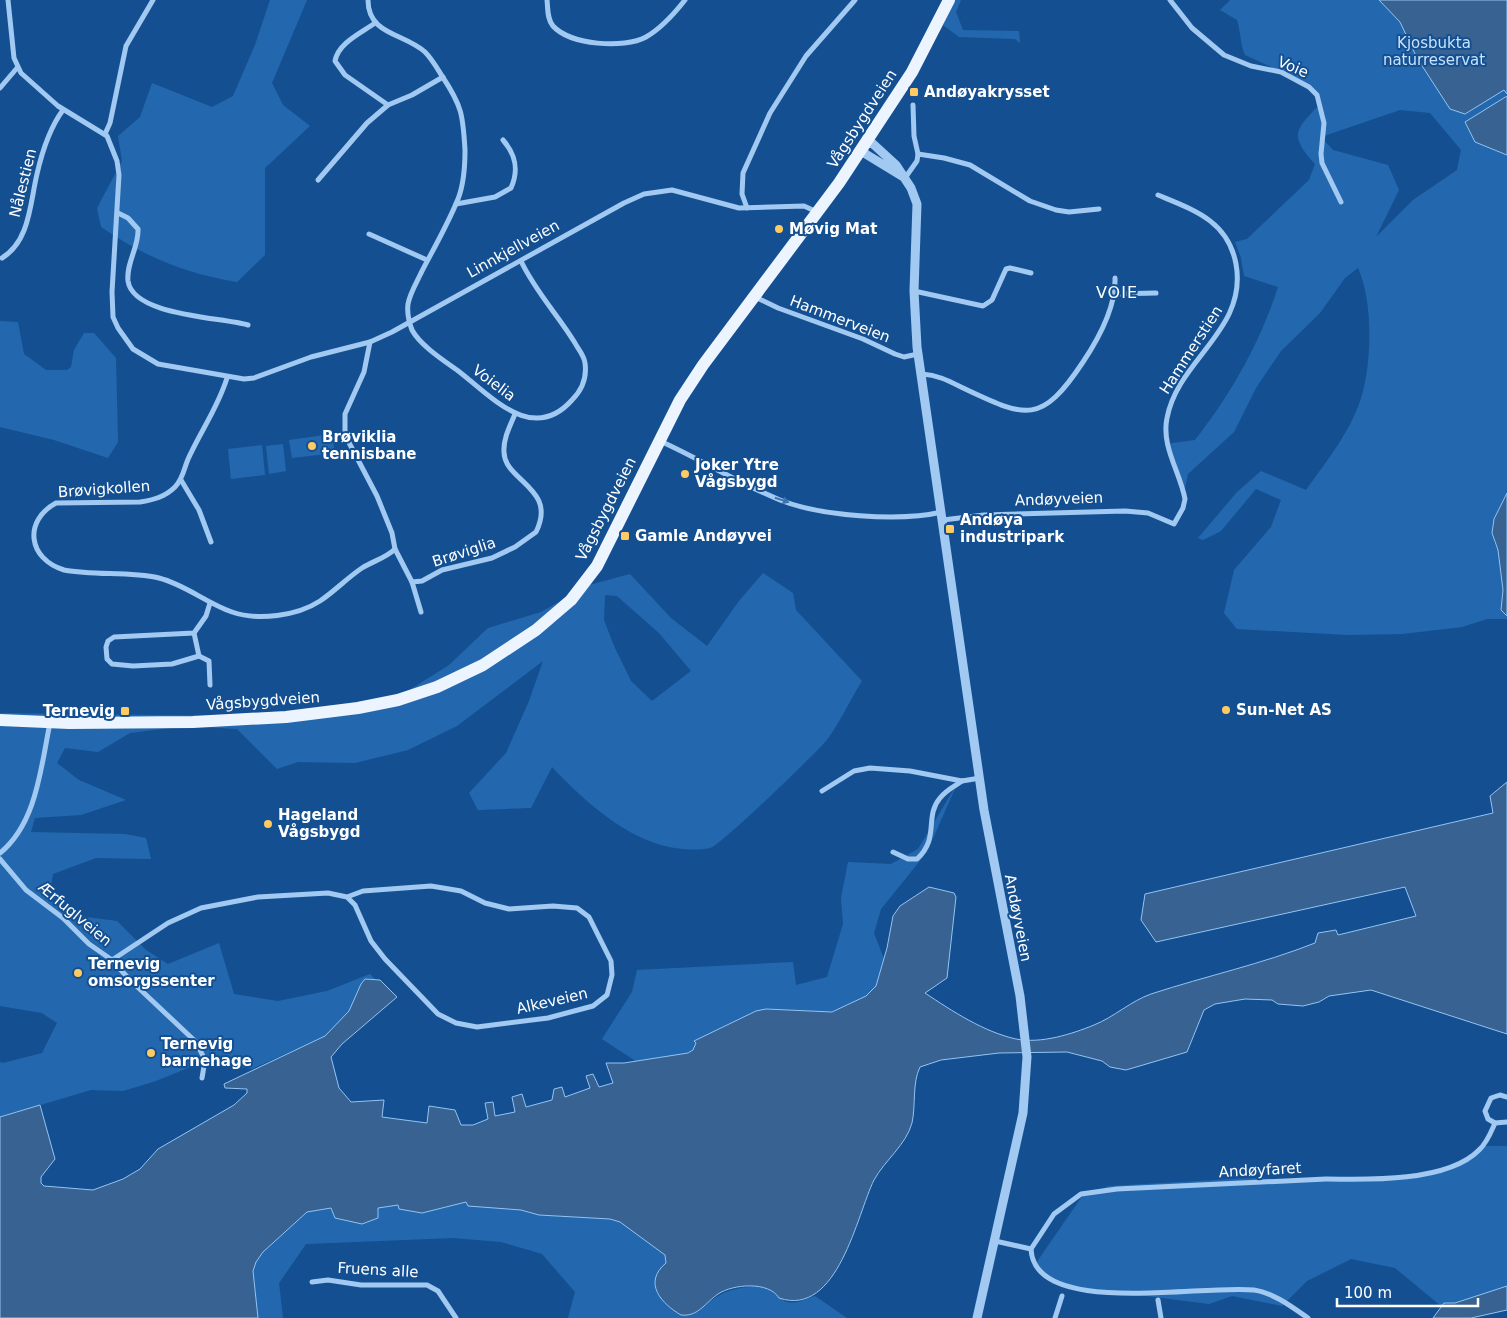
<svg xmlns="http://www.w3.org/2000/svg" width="1507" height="1318" font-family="'DejaVu Sans',sans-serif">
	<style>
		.green { fill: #2368ae; fill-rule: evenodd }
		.water { fill: #376291; stroke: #93c4f4 }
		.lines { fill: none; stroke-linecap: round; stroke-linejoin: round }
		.minor { stroke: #a1c9f1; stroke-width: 5 }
		.tertiary { stroke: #a1c9f1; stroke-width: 9 }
		.primary { stroke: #ebf4ff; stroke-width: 12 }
		.oneway { fill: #3e74ae }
		.poi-dot { fill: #ffca61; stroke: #145091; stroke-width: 2 }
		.labels { text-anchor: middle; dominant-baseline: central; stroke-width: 4; stroke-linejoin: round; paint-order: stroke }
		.park-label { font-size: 15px; fill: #c8e2fc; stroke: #145091 }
		.street-label { font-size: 15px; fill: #fff; stroke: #145091 }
		.poi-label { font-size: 15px; font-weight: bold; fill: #fff; stroke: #145091; text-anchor: start }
		.neighbourhood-label { font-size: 16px; letter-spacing: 1px; fill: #fff; stroke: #145091 }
	</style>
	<rect width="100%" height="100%" fill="#145091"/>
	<g class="green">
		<path d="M270,0H307L272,83L283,105L310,126L265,168V255L237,282C184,273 145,257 101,227L97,208L122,161L118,136L140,117L152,83L212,107L233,96L255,45Z"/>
		<path d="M952,0H961L956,12L963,30L1019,31L1020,43L1015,39L959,37L943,25Z"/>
		<path d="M1230,0H1507L1465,114L1504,90L1507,94L1475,142L1507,155V493L1494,519V542L1498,549L1503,590L1501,610L1507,616V619H1487L1462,627L1402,634L1348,635L1237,629L1224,613L1234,570L1271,527L1281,500L1256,489L1221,531L1203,540L1198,538L1237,492L1261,471L1306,490C1326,462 1352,430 1362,395C1372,360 1373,301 1358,268L1345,278L1320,313L1281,351L1256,388L1234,432L1188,474L1183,498L1165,444L1195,440C1230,396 1261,341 1278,287L1244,276L1241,258L1235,242L1247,239L1309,180L1315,164C1308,157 1294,141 1299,130C1302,122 1311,114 1316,108L1320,107L1313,90L1269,66L1245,55C1240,44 1241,32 1237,20L1220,10ZM1400,110L1430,113L1461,150L1457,170L1413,200L1376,237L1399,190L1388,165L1333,150L1321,137Z"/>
		<path d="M0,321L18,322L24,354L46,370H67L71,367L74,350L84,333H94L116,358L118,442L108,458L54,440L0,427Z"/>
		<path d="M332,434L335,453L292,458L289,440Z"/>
		<path d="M283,444L286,471L269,474L266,446Z"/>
		<path d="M262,445L265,475L231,479L228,449Z"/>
		<path d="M763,573L793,593L796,610L862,681C850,700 840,722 827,740C816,753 720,846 710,848C647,859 592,809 552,767L531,808L478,810L469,793L506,753L529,701L543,661L457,726L408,750L355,763L298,762L277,769L237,729L185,726L130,733L98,752L65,748L57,763L79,780L126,800L81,815L35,818L31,832L125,834L146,838L151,859L96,858L53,874L49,899L71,915L117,921L146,950L168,964L219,943L234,994L278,1001L327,991L370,974L375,979H365L349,1011L325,1036L252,1069L205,1061L156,1081L123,1091L91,1090L0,1117V1062L3,1063L42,1053L57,1023L42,1013L0,1006V713L239,716L294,713L403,694L449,665L488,628L541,612L589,585L630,574L671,618L707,646L739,601ZM605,595L617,596L659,633L691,671L652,701L631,681L614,646L604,620Z"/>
		<path d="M957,784L927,852L881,909L874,933L884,959L876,986L866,996L832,1012L766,1009L696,1043L693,1050L688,1053L637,1062L602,1039L632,992L637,970L793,962L796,985L827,977L843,924L841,898L848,862L891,864L918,849Z"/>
		<path d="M1483,1146H1507V1286L1455,1303H1444L1441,1306L1395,1268L1351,1259L1307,1281L1282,1306L1232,1296L1209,1304L1053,1284L1038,1270L1036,1263L1083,1195L1109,1186L1250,1178L1312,1181L1400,1176L1458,1165Z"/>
		<path d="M467,1202L521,1210L539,1215L610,1219L620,1222L666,1255V1263L661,1268L698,1312C716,1296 723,1290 748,1287C753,1286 758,1284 763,1286C770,1288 774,1291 779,1297C789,1308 803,1300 815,1296L847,1318H568L575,1292L542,1254L501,1242L453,1238L306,1244L279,1283L283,1318H258L253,1271L256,1262L263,1252L307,1212L331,1208L335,1214L378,1218V1208L398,1205L422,1213Z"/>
	</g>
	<g class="water">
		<path d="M1379,0H1507V94L1504,90L1465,114L1450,109L1417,58L1400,22Z"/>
		<path d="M1507,96V155L1475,142L1465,122Z"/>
		<path d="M1507,493V616L1501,610L1503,590L1498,550L1492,533L1494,519Z"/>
		<path d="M1507,782V1034L1371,990L1329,996L1319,1002L1303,1006L1278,1004L1272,1000L1245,999L1215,1004L1204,1010L1187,1052L1126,1070L1110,1067L1102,1061L1067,1052L999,1053L941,1060L920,1067C912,1083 916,1105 912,1123C906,1145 885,1160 874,1180C857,1214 838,1318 779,1298C769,1281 733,1284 718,1294C705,1303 698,1317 681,1315C662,1304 642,1283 666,1263L665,1255L620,1222L610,1219L539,1215L521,1210L468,1206L466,1202L422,1213L399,1209L398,1205L378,1208V1218L362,1224L335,1218L331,1208L307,1212L263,1252L256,1262L253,1271L258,1318H0V1117L40,1105L55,1159L41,1177V1183L44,1186L93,1190L123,1179L140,1169L158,1149L234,1105L247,1093V1089L225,1088L224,1084L325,1036L349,1011L361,984L365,979L380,980L397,997L342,1044L331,1057L339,1088L351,1102L384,1100L382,1117L427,1123L429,1106L455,1110L461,1125H473L488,1119L485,1103L493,1102L495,1116L515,1112L512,1097L522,1094L526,1107L552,1100L554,1089L562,1087L565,1097L590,1088L586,1076L593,1074L599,1087L613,1083L606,1063H624L688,1053L693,1050L696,1043L694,1041L756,1011L766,1009L832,1012L866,996L876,986L887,948L893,916L900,906L929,887L954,893L956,897L947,978L925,993C952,1011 984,1032 1016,1039C1041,1044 1072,1034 1094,1025C1114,1017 1131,1001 1151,994C1206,976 1262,964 1315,943L1318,933L1336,930L1338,935L1416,916L1405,887L1156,942L1141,920L1145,894L1493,813L1490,796Z"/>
		<path d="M1507,1286V1310L1471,1318H1433L1444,1303H1455Z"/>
	</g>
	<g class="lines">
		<g class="minor">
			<path d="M8,0L14,58L21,73L58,106L107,136L117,161L119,175L112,292L113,317L118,328L133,349L158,364L244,379L254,378L311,357L370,342L392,332L624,203L644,194L672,190L739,208L804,206L817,212"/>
			<path d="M368,0C368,35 404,33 425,52C432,59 437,68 442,76C462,106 463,115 465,150C465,165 464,184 458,199C448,224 434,248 421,273C417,282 410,293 408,304C407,312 409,322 412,330C420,345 443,360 457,370C490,395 532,445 572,400C582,390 587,377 585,363C584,355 578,349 575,343C558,315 535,291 521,261"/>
			<path d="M547,0C548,9 547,19 553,26C570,45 624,49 646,37C662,28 674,14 685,0"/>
			<path d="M1170,0L1192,28L1224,55L1251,66L1281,72L1309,87L1317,95L1324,123L1321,154L1322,163L1341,202"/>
			<path d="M375,23C361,33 338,43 335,61L345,75L388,105L412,95L443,77"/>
			<path d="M0,88L17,68"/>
			<path d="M913,105L914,136L918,154"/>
			<path d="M105,134L110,123L126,46L153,0"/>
			<path d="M905,178L917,161L918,154L944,158L970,165L1030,201L1056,210L1069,212L1099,209"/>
			<path d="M318,180L367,123L388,105"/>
			<path d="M456,204L495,197L511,188C519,170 516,155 503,140"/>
			<path d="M747,208L742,194L743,173L770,113L806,56L855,0"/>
			<path d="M118,213L128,218L138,229C139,247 126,263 128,281C133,316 221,317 248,325"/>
			<path d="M369,234L427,260"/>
			<path d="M2,258C30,241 30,203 37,174C42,152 49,129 63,110"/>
			<path d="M914,291L983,306L992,300L1006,269L1010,268L1031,273"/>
			<path d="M1114,294L1156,293"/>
			<path d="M755,297L778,308L863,339L895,354L904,357L918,354"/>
			<path d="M370,342L364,372L345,414V435L377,496L392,533L395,549L412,582L422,581L442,570L492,558L515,547L536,532C558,488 504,481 504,452C503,439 510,426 515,414"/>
			<path d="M922,374C937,375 947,380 961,387C1025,417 1040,427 1083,362C1099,338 1116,306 1115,278"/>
			<path d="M227,378C218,407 202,429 190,455C184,466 184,478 175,487C165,497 153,500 140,502L56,503C23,521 28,559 64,570C96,576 128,571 159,578C186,585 206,603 232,612C258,621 297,616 320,601C335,591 347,578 362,568C373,561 386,558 395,549"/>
			<path d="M660,441C700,459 738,483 780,500C820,516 899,522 942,512"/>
			<path d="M181,480L199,510L211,542"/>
			<path d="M943,520L984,515L1125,511L1148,513L1174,524L1183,508L1185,499C1180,472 1161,446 1167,418C1178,359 1248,330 1236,264C1228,221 1194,210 1158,195"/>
			<path d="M412,582L421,612"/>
			<path d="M210,603L206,616L194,633L114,637L108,641L106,647L107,659L112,664L133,666L172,664L199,656L209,661L210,685"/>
			<path d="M194,633L199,656"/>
			<path d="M822,791L854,771L870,768L910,771L962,781L980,778"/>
			<path d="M893,852L908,859H917C940,838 924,817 940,798C946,790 955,786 962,781"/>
			<path d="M0,853C37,823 41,766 50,723"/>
			<path d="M0,859L26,890L63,918L89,944L112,960L128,978L196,1042L205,1060L202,1078"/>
			<path d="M112,960L168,923L201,908L258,897L328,893L347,897L355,905L371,941L385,959L438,1014L456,1023L477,1027L548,1018L593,1006L607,995L612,975L611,961L589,917L577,908L553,906L509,909L485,903L461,891L431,886L363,891L347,897"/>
			<path d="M1507,1097L1500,1095L1491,1098L1485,1111L1488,1119L1495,1123L1507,1122"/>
			<path d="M995,1241L1031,1249C1034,1318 1201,1284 1254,1290C1274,1293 1292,1307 1308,1318"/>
			<path d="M1031,1249L1054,1214L1081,1194L1117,1189L1326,1179C1368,1180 1448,1182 1479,1150C1487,1143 1491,1132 1495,1123"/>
			<path d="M312,1282L328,1280L361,1285H427L438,1291L456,1318"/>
			<path d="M1158,1300L1161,1318"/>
			<path d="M1055,1318L1062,1296"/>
		</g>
		<path class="tertiary" d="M905,178L864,153V145L872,143L896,165L911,188L917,204L914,291L917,347L984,810L1020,996L1027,1057L1023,1113L977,1318"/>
		<path class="primary" d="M0,720L69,723L193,722L286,717L358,708L398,700L437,687L483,665L536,630L571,600L597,566L680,400L703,365L839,183L912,72L949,0"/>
	</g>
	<defs><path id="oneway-solid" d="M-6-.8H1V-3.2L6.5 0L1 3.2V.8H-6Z" transform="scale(1.25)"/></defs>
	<use class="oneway" href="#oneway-solid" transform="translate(782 500) rotate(18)"/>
	<g class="poi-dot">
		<rect x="909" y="87" width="10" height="10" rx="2.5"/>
		<circle cx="779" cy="229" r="5"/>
		<circle cx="312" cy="446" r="5"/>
		<circle cx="685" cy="474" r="5"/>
		<rect x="945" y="524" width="10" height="10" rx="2.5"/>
		<rect x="620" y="531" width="10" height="10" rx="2.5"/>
		<circle cx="1226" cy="710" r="5"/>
		<rect x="120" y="706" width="10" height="10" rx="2.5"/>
		<circle cx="268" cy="824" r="5"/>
		<circle cx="78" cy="973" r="5"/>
		<circle cx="151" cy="1053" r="5"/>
	</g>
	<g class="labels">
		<g class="park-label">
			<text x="1434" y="43">Kjosbukta<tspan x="1434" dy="17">naturreservat</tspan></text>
		</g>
		<g class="street-label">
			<text transform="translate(1293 67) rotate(23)">Voie</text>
			<text transform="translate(862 119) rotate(-57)">Vågsbygdveien</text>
			<text transform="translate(23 183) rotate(-76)">Nålestien</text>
			<text transform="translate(513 249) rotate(-29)">Linnkjellveien</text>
			<text transform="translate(840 319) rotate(21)">Hammerveien</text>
			<text transform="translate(1191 350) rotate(-57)">Hammerstien</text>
			<text transform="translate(494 383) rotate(37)">Voielia</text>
			<text transform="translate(104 489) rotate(-4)">Brøvigkollen</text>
			<text transform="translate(1059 499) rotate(-2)">Andøyveien</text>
			<text transform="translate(606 509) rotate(-63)">Vågsbygdveien</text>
			<text transform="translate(464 552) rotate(-18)">Brøviglia</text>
			<text transform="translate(263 701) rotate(-4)">Vågsbygdveien</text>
			<text transform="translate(75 914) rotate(40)">Ærfuglveien</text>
			<text transform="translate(1018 918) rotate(79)">Andøyveien</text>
			<text transform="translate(552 1001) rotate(-13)">Alkeveien</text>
			<text transform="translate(1260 1170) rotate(-3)">Andøyfaret</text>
			<text transform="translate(378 1270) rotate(3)">Fruens alle</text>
		</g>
		<g class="poi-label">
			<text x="924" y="92">Andøyakrysset</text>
			<text x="789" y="229">Møvig Mat</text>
			<text x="322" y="437">Brøviklia<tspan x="322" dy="17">tennisbane</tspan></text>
			<text x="695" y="465">Joker Ytre<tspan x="695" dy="17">Vågsbygd</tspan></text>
			<text x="960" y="520">Andøya<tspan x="960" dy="17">industripark</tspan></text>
			<text x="635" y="536">Gamle Andøyvei</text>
			<text x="1236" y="710">Sun-Net AS</text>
			<text x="115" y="711" text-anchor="end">Ternevig</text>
			<text x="278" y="815">Hageland<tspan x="278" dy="17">Vågsbygd</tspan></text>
			<text x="88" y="964">Ternevig<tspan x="88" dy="17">omsorgssenter</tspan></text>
			<text x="161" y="1044">Ternevig<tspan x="161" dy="17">barnehage</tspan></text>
		</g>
		<g class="neighbourhood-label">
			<text x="1117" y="292">VOIE</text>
		</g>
	</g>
	<path d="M1337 1298v8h141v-8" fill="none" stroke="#ffffff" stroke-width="2.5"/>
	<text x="1344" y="1298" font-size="15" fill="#ffffff" stroke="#145091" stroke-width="4" paint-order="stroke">100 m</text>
</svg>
